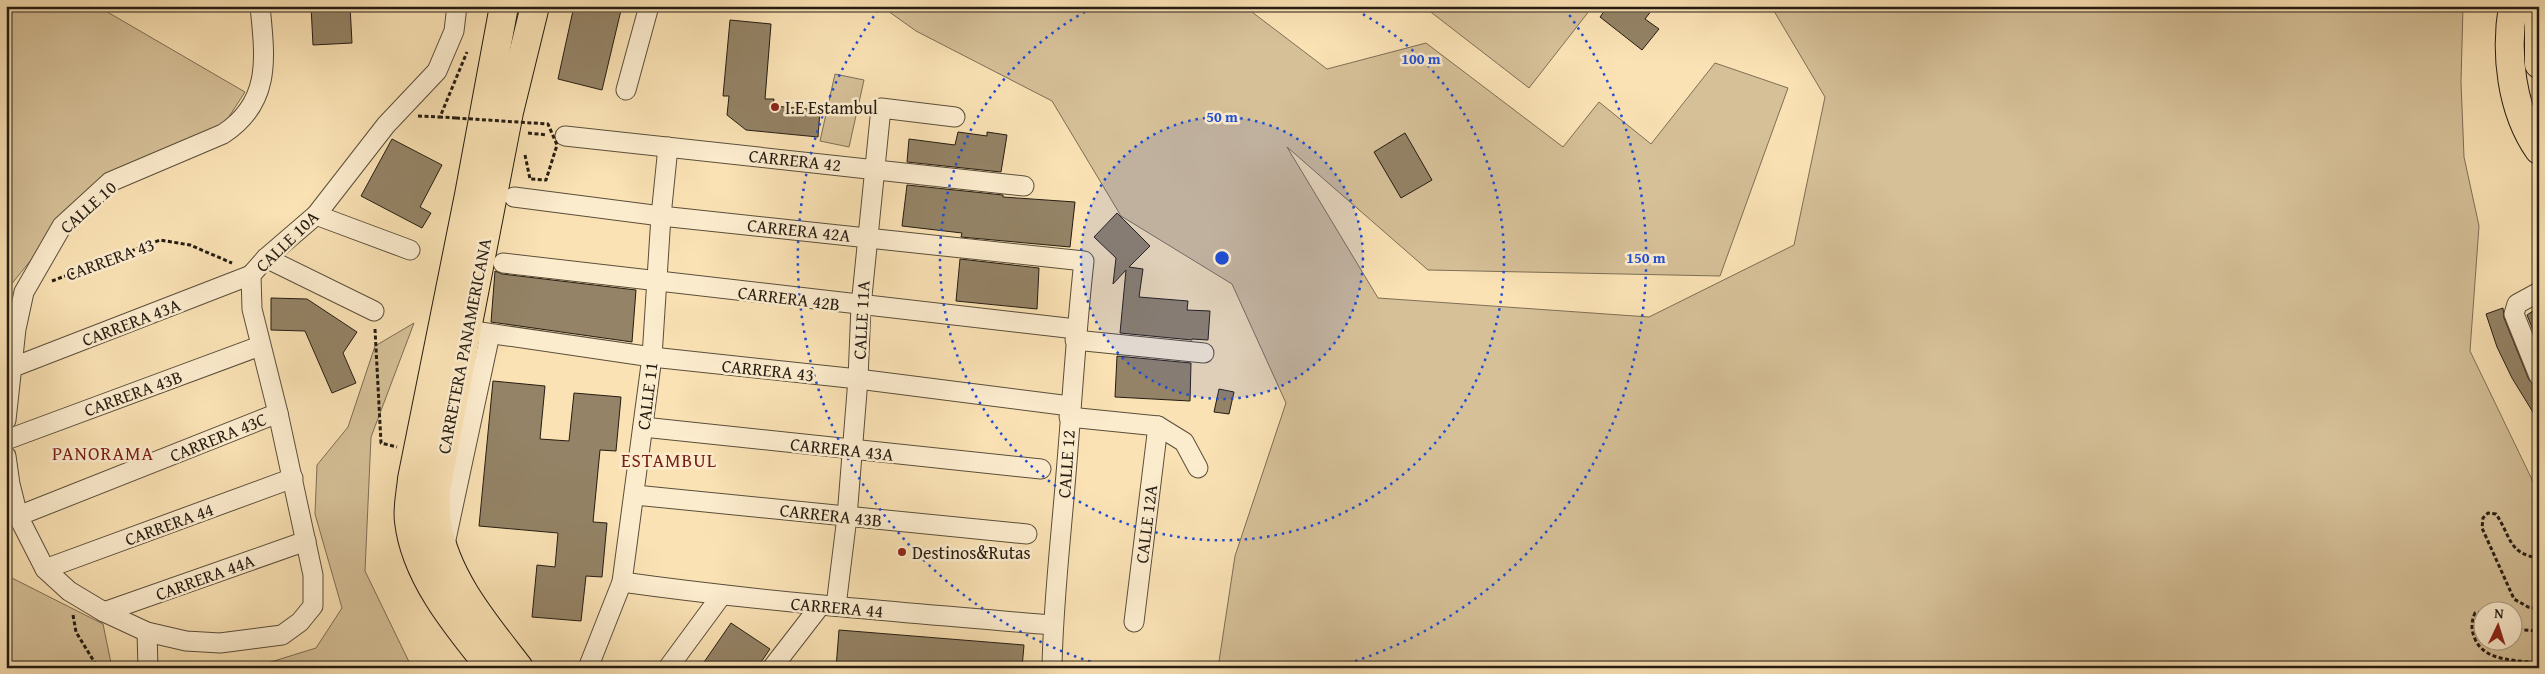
<svg xmlns="http://www.w3.org/2000/svg" width="2545" height="674" font-family="'Gentium Book Plus',serif">
	<style>
		.green { fill: #d6c098; stroke: #7e6e55; fill-rule: evenodd }
		.building { fill: #948366; stroke: #251c12 }
		.lines { fill: none; stroke-linecap: round; stroke-linejoin: round }
		.minor-casing { stroke: #5a4e3a; stroke-width: 21 }
		.highway-casing { stroke: #251c12; stroke-width: 30 }
		.path { stroke: #251c12; stroke-width: 3; stroke-dasharray: 4 2.5; stroke-linecap: butt }
		.minor { stroke: #fcecce; stroke-width: 19 }
		.highway { stroke: #fae2b4; stroke-width: 28 }
		.path-bridge { stroke: #251c12; stroke-width: 3; stroke-dasharray: 4 2.5; stroke-linecap: butt }
		.ring { fill: none; stroke: #1d4ed8; stroke-width: 2.5; stroke-dasharray: 2.5 5 }
		.poi-dot { fill: #8f2418; stroke: #fcecce; stroke-width: 2 }
		.labels { text-anchor: middle; dominant-baseline: central; stroke-width: 5; stroke-linejoin: round; paint-order: stroke }
		.poi-label { font-size: 18px; fill: #251c12; stroke: #fcecce; text-anchor: start }
		.street-label { font-size: 18px; fill: #251c12; stroke: #fcecce }
		.neighbourhood-label { font-size: 19px; letter-spacing: 1px; fill: #7a1f14; stroke: #fcecce }
		.centre { fill: #1d4ed8; stroke: #fcecce; stroke-width: 2.5 }
		.ring-label { font-size: 15px; text-anchor: middle; font-weight: bold; fill: #1d4ed8; stroke: #fcecce; stroke-width: 5; stroke-linejoin: round; paint-order: stroke }
	</style>
	<rect width="100%" height="100%" fill="#fae2b4"/>
	<filter id="stains"><feTurbulence type="fractalNoise" baseFrequency=".004" numOctaves="4"/><feColorMatrix values="0 0 0 0 .2 0 0 0 0 .09 0 0 0 0 .02 0 0 0 .5 -.17"/></filter>
	<radialGradient id="worn" r=".72"><stop offset=".6" stop-color="#630" stop-opacity="0"/><stop offset="1" stop-color="#630" stop-opacity=".3"/></radialGradient>
	<g class="green">
		<path d="M6,6H97L245,92L221,129L166,156L60,224L6,291Z"/>
		<path d="M881,6H1244L1327,69L1426,43L1563,147L1599,102L1651,144L1715,63L1788,88L1720,276L1428,270L1287,147L1378,298L1649,317L1794,245L1825,97L1771,6H2463L2461,82L2464,157L2479,226L2470,351L2539,494V668H1218L1235,556L1286,403L1232,284L1121,216L1052,101L916,31ZM2482,612H2512V642H2482Z"/>
		<path d="M1423,6H1593L1529,88Z"/>
		<path d="M835,74L864,80L849,147L820,141Z"/>
		<path d="M414,323L371,437L365,571L412,668H261V665L316,648L342,608L315,514L317,465L348,427L375,346Z"/>
		<path d="M6,575L103,624L112,668H6Z"/>
	</g>
	<g class="building">
		<path d="M311,6H350L352,43L313,45Z"/>
		<path d="M574,6H622L602,90L558,79Z"/>
		<path d="M1608,6H1655L1645,19L1659,29L1642,50L1600,17Z"/>
		<path d="M730,20L771,24L765,99H774L773,106L820,110L818,137L746,130L727,115L729,96H723Z"/>
		<path d="M958,132L987,136V132L1007,135L1001,172L907,162L909,139L955,145Z"/>
		<path d="M1405,133L1432,180L1401,198L1374,152Z"/>
		<path d="M392,139L442,165L420,207L431,213L422,228L361,196Z"/>
		<path d="M907,185L1003,195V197L1075,202L1070,247L961,237L962,233L902,226Z"/>
		<path d="M1117,213L1150,246L1129,267L1143,269L1139,297L1188,301L1187,310L1210,311L1208,340L1192,339V340L1120,333L1126,270L1113,284L1116,258L1094,237Z"/>
		<path d="M960,259L1039,268L1037,309L956,301Z"/>
		<path d="M495,271L502,274L636,290L632,342L491,322Z"/>
		<path d="M271,298L307,299L357,332L343,353L356,383L332,393L305,331L271,330Z"/>
		<path d="M2539,307V345L2527,315Z"/>
		<path d="M2503,308L2504,318L2529,380L2539,389V422L2512,378L2497,347L2486,314Z"/>
		<path d="M1117,356L1191,363L1190,401L1115,397Z"/>
		<path d="M493,381L545,386L540,439L569,441L574,393L621,397L616,451L600,450L593,522L607,523L602,577L586,576L581,621L532,617L537,565L555,567L558,533L479,526Z"/>
		<path d="M1219,389L1234,392L1229,414L1214,412Z"/>
		<path d="M731,623L770,649L757,668H700Z"/>
		<path d="M839,630L1024,645L1022,668H836Z"/>
	</g>
	<g class="lines">
		<g class="minor-casing">
			<g id="minor">
				<path d="M626,90L649,6"/>
				<path d="M565,136L1024,186"/>
				<path d="M514,197L661,216L1084,261C1076,332 1072,403 1066,474C1061,538 1053,603 1052,668"/>
				<path d="M316,215L410,250"/>
				<path d="M266,258L374,311"/>
				<path d="M503,263L1076,329"/>
				<path d="M2539,292L2517,304L2514,314L2539,376"/>
				<path d="M467,330L652,357L858,379L1070,406"/>
				<path d="M1075,340L1204,353"/>
				<path d="M11,368L251,275"/>
				<path d="M1069,417L1158,426L1184,442L1198,468"/>
				<path d="M6,420L16,329L24,292L62,226L110,182L223,134C272,102 265,57 260,6"/>
				<path d="M643,427L1041,469"/>
				<path d="M6,440L260,346"/>
				<path d="M6,456L10,484L18,516L45,569L69,591L104,612L147,632L186,641L220,643L282,635L300,622L313,606V575L278,413L252,309L251,275L266,258L316,215L386,125L437,71L454,31L457,6"/>
				<path d="M635,495L1027,534"/>
				<path d="M18,516L278,413"/>
				<path d="M445,544L490,334"/>
				<path d="M45,569L293,478"/>
				<path d="M622,582C765,602 909,613 1052,625"/>
				<path d="M836,606L847,517L858,379L861,306L881,108L955,117"/>
				<path d="M104,612L306,541"/>
				<path d="M1134,622L1158,426"/>
				<path d="M147,632L148,668"/>
				<path d="M588,668L622,582L652,357L661,216L668,147"/>
				<path d="M668,668L721,596"/>
				<path d="M772,668L820,606"/>
			</g>
		</g>
		<g class="highway-casing">
			<g id="highway">
				<path d="M2513,6C2505,53 2511,110 2539,150"/>
				<path d="M2539,8V64"/>
				<path d="M491,668C457,626 415,576 409,521C407,508 411,492 412,479L469,195L504,6"/>
				<path d="M519,668C486,625 446,579 437,524C435,513 436,500 436,489L509,112L535,6"/>
			</g>
		</g>
		<g class="path">
			<path d="M418,116L440,117"/>
			<path d="M456,118L440,117L467,52"/>
			<path d="M528,133L547,135"/>
			<path d="M525,155L530,179"/>
			<path d="M52,281L160,240L190,245L232,263"/>
			<path d="M375,329L381,443L397,447"/>
			<path d="M2539,558C2508,554 2511,536 2496,514L2488,513L2483,518L2482,528L2514,599L2528,607L2539,609"/>
			<path d="M2482,612L2475,613C2471,622 2471,630 2475,639C2485,662 2517,660 2539,663"/>
			<path d="M73,615L76,632L98,668"/>
			<path d="M2512,626L2524,630L2539,631"/>
		</g>
		<use href="#minor" class="minor"/>
		<use href="#highway" class="highway"/>
		<path class="path-bridge" d="M456,118L548,124L557,145L546,180L530,179"/>
	</g>
	<circle cx="1222" cy="258" r="141" fill="#1d4ed8" fill-opacity=".12"/>
	<g class="ring">
		<circle cx="1222" cy="258" r="141"/>
		<path d="M1350 7A282 282 0 1 1 1094 7"/>
		<path d="M1112 668A424 424 0 0 1 879 9M1565 9A424 424 0 0 1 1332 668"/>
	</g>
	<g class="poi-dot">
		<circle cx="775" cy="107" r="5"/>
		<circle cx="902" cy="552" r="5"/>
	</g>
	<g class="labels">
		<g class="poi-label">
			<text x="785" y="107">I.E Estambul</text>
			<text x="912" y="552">Destinos&amp;Rutas</text>
		</g>
		<g class="street-label">
			<text transform="translate(795 160) rotate(6)">CARRERA 42</text>
			<text transform="translate(88 207) rotate(-42)">CALLE 10</text>
			<text transform="translate(799 230) rotate(6)">CARRERA 42A</text>
			<text transform="translate(287 241) rotate(-44)">CALLE 10A</text>
			<text transform="translate(110 259) rotate(-20)">CARRERA 43</text>
			<text transform="translate(789 298) rotate(7)">CARRERA 42B</text>
			<text transform="translate(861 320) rotate(-87)">CALLE 11A</text>
			<text transform="translate(131 322) rotate(-21)">CARRERA 43A</text>
			<text transform="translate(464 346) rotate(-79)">CARRETERA PANAMERICANA</text>
			<text transform="translate(768 370) rotate(6)">CARRERA 43</text>
			<text transform="translate(133 393) rotate(-20)">CARRERA 43B</text>
			<text transform="translate(647 396) rotate(-83)">CALLE 11</text>
			<text transform="translate(218 437) rotate(-22)">CARRERA 43C</text>
			<text transform="translate(842 449) rotate(6)">CARRERA 43A</text>
			<text transform="translate(1066 464) rotate(-86)">CALLE 12</text>
			<text transform="translate(831 515) rotate(6)">CARRERA 43B</text>
			<text transform="translate(169 524) rotate(-20)">CARRERA 44</text>
			<text transform="translate(1146 524) rotate(-83)">CALLE 12A</text>
			<text transform="translate(205 577) rotate(-20)">CARRERA 44A</text>
			<text transform="translate(837 607) rotate(5)">CARRERA 44</text>
		</g>
		<g class="neighbourhood-label">
			<text x="103" y="453">PANORAMA</text>
			<text x="669" y="460">ESTAMBUL</text>
		</g>
	</g>
	<circle cx="1222" cy="258" r="8" class="centre"/>
	<g class="ring-label">
		<text x="1421" y="64">100 m</text>
		<text x="1222" y="122">50 m</text>
		<text x="1646" y="263">150 m</text>
	</g>
	<rect width="2545" height="674" fill="none" stroke="#fae2b4" stroke-width="25"/>
	<rect x="8" y="8" width="2530" height="659" fill="none" stroke="#251c12" stroke-width="2.5"/>
	<rect x="12" y="12" width="2520" height="649" fill="none" stroke="#251c12"/>
	<g transform="translate(2498 626) rotate(4)"><circle r="24" fill="#fcecce" stroke="#a69983"/>
	<path d="M0-4L9 19L0 12L-9 19Z" fill="#8f2418"/>
	<text y="-8" font-size="14" font-weight="bold" text-anchor="middle" fill="#251c12">N</text>
	</g>
	<rect width="100%" height="100%" filter="url(#stains)"/>
	<rect width="100%" height="100%" fill="url(#worn)"/>
</svg>
